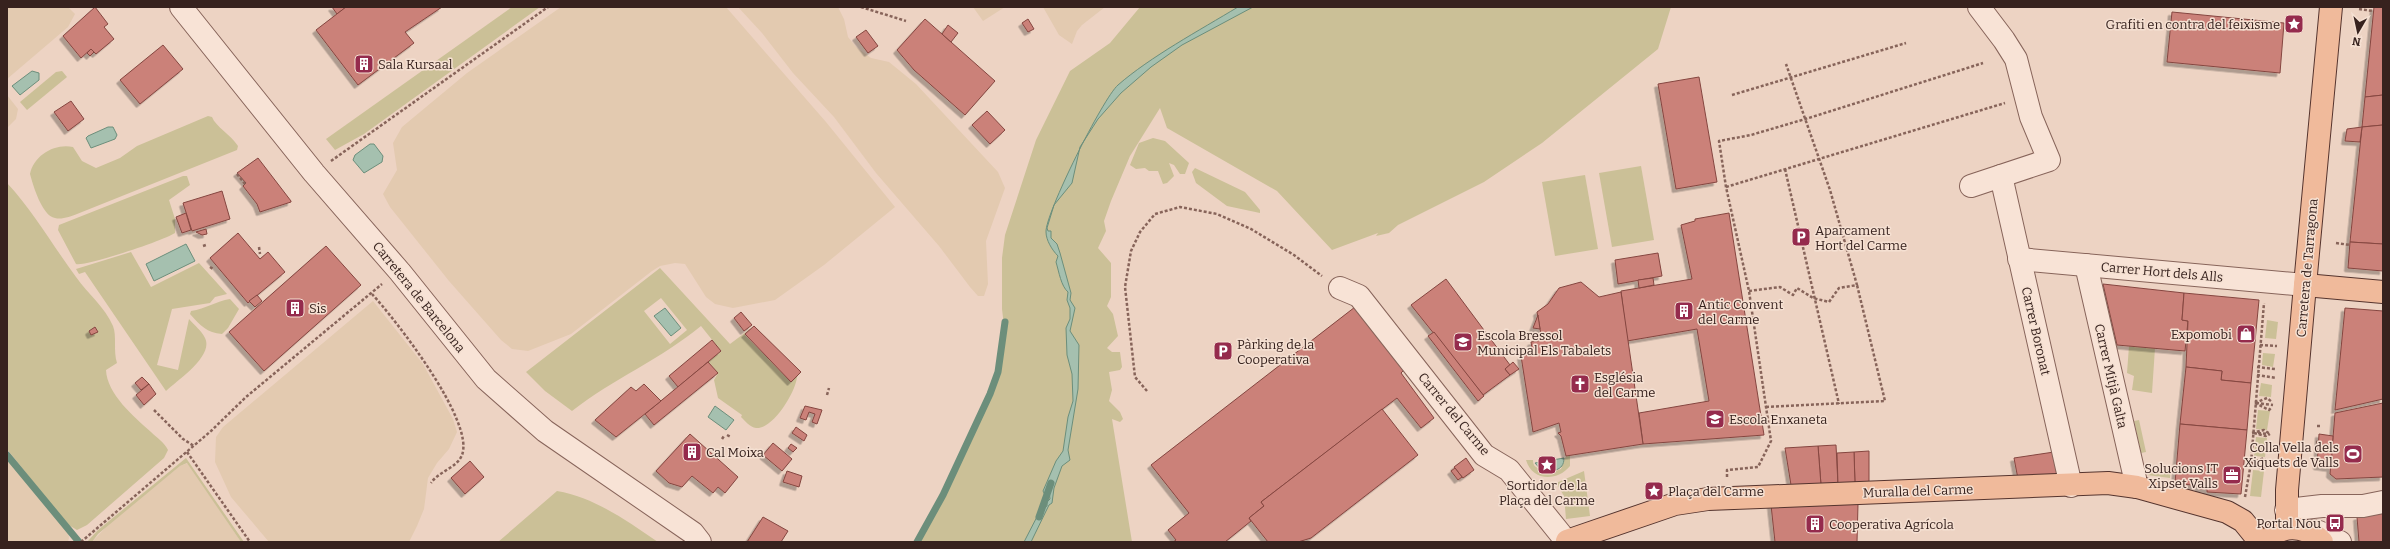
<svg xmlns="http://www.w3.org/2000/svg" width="2390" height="549" font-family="Bitter,serif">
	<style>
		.farmland { fill: #e3cab0 }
		.green { fill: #cbc097; fill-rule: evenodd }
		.water { fill: #a5c0af; stroke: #6c8e7b }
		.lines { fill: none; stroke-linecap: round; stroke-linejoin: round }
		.stream { stroke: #6c8e7b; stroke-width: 7 }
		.building { fill: #cb8179; stroke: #854640; filter: url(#shadow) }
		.minor-casing { stroke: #87645a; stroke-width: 24 }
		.major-casing { stroke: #55342e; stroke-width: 24 }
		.path { stroke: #87645a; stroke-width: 2.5; stroke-dasharray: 3 2; stroke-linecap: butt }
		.minor { stroke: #f8e3d6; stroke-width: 22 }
		.major { stroke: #f0ba9b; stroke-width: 22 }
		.labels { text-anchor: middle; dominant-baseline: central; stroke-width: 3; stroke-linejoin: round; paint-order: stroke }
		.poi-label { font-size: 13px; fill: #37221e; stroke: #f5e0d2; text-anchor: start }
		.street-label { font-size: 13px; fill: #37221e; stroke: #f5e0d2 }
	</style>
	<defs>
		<filter id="shadow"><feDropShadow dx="-3.5" dy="3.5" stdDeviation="0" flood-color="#0004"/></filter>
	</defs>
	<rect width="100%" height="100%" fill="#edd3c3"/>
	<g class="farmland">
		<path d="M7,7H68L75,14L68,27L7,79Z"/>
		<path d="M561,7H726L826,122L895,207L824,265L775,300L733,308L715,304L706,297L685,264L675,263L660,266L652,271L571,334L528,351L512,349L501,340L449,281L390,207L383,194L397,170L393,143L402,127L467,73Z"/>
		<path d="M738,7H838L844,19L848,37L856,47L871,58L889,62L916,84L998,172L1005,188L986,241L988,284L984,296H978L970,287L939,246L876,173L834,117L793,73L762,33Z"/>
		<path d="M973,7H1005L983,21Z"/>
		<path d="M1043,7H1105L1082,25L1077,31L1072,44L1059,35Z"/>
		<path d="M7,95L18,109L16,119L7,128Z"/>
		<path d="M373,301L423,364L453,419L457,432L449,449L437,463L428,478L424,509L417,526L409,542H269L231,497L215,462L216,437L223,427Z"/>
		<path d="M7,457L68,531L69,538L68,542H7Z"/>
		<path d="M188,463L241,542H92L112,521L180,466Z"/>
	</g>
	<g class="green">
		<path d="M512,7H540L364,134L335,150L326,139Z"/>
		<path d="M1140,7H1671L1658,49L1542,143L1484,182L1398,225L1389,233L1376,236L1378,233L1332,250L1277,191L1167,128L1160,108L1130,156L1111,201L1104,221L1106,231L1098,248L1111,263V297L1107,306L1113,314L1118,336L1107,348L1112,352H1120L1122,367L1120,370L1109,372L1112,390L1109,401L1120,412L1123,419L1120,422L1112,419L1132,542H919L945,495L1000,374L1005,334L1002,309V258L1005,235L1036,140L1070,71L1110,43Z"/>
		<path d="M62,71L67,77L27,110L20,102L56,72Z"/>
		<path d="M208,116L212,117C216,127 230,134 238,146L237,150L77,214C71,216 62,220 55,218C42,216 33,185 30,174C34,155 55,143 73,147L82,161L96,168L120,158L137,146Z"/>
		<path d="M1153,138L1165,141L1189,163L1185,174H1180L1174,165L1169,163L1174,176L1167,183L1163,184L1158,171H1149L1145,168L1136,169L1130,165L1139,143Z"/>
		<path d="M1641,166L1654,240L1612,247L1599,173Z"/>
		<path d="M1195,168L1245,192L1260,210V213L1227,206L1196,183L1192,172Z"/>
		<path d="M1585,175L1598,249L1555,256L1542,182Z"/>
		<path d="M183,176H187L190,185L169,200L175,219V233C165,240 85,267 76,264L58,230L59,225Z"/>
		<path d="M7,183C34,212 53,246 76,277C88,294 105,307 113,326C117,336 113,351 117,363L106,370C107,394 134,417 151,432C156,437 165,443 168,450L164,458L87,525L77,530L67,524L7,449Z"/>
		<path d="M131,252L151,287L199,263L227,294L215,297L210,303L172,309L157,365L178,370L189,319C194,325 202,331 205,338C214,356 178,380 166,391L85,272L79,274L76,269Z"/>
		<path d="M660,268L730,344L754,326L745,335L791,382L797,376C797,390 773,430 756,428C750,427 745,421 741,417L742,415L718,398L714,380L718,373L708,362L721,351L701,326C661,359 613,379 572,411L545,391L526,372ZM661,298L687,330L670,344L644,311Z"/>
		<path d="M230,299L239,309L228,328L222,334C207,333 200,325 190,314L191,311C206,309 216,301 230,299Z"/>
		<path d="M2267,320L2278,322L2276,339L2265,338Z"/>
		<path d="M2129,346L2155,348L2152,393L2132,390L2134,376L2127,373Z"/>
		<path d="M2263,353L2275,354L2273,367L2262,365Z"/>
		<path d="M2261,383L2272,385L2271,397L2259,396Z"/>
		<path d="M2258,410L2270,411L2267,430L2256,429Z"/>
		<path d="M2139,420L2146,452L2141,453L2134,421Z"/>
		<path d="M2256,437L2267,438L2265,457L2254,456Z"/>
		<path d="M1566,456H1570V466C1557,482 1532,481 1526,460H1533C1533,467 1536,466 1540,470C1547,478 1552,472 1561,469Z"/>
		<path d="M186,458L244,542H241L187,463L180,466L98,534L92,542H87L98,530Z"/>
		<path d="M2171,468L2170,478L2147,475H2146Z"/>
		<path d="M2253,470L2264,471L2261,497L2250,496Z"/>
		<path d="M1584,471L1590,516L1566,519L1564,496L1556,483Z"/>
		<path d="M557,491C594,497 627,521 658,542H498Z"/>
	</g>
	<g class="water">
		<path d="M1238,7H1253L1182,45L1151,67L1121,93L1098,119L1080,147L1072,183L1054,205L1047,228L1048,231H1051V238L1057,244L1060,253L1071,293L1070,300L1075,308L1070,331L1079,345L1078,389L1068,450L1070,460L1062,466L1054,488L1052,503L1049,505L1031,542H1024L1041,509L1047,506V502L1050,499L1049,491L1045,495L1043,491L1056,461L1063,451L1068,417L1073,401L1072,374L1067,355L1066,328L1070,319V308L1067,300L1068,292C1061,286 1059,272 1056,262L1058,256C1052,250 1046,240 1046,232C1045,214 1103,98 1118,85C1150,57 1200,30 1238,7Z"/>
		<path d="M32,71L39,73V80L20,95L12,86Z"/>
		<path d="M108,127H113L117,135L115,139L91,148L86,138L88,136Z"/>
		<path d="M370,144H374L383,156L382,162L364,173L353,160L355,155Z"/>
		<path d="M186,244L195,261L154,281L146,264Z"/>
		<path d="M665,308L681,328L671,336L654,316Z"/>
		<path d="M715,406L734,420L726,430L708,417Z"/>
		<path d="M1564,458C1564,472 1551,471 1542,471L1535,463Z"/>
	</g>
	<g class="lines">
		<g class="stream">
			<path d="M7,455L79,542"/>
			<path d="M1039,517L1051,483"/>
			<path d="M917,542L943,495L990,394L998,372L1005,322"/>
		</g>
	</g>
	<g class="building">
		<path d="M95,7L108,24L104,27L114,39L96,54L91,49L81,58L63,36Z"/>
		<path d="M332,7H346L337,14Z"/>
		<path d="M346,7H442L405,32L414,43L358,85L316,30Z"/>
		<path d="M2383,7V95L2365,97L2374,7Z"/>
		<path d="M2172,12L2284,23L2280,73L2167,62Z"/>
		<path d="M925,19L995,81L965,115L914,70L897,50Z"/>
		<path d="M1028,19L1034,29L1028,32L1022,23Z"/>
		<path d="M948,25L958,33L951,42L942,34Z"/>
		<path d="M866,30L878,46L868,53L856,37Z"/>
		<path d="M163,45L183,69L140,104L120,80Z"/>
		<path d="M91,49L94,52L90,56L87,53Z"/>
		<path d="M1699,77L1717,182L1676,189L1658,84Z"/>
		<path d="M2383,95V125L2362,127L2365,97Z"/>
		<path d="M71,101L84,119L68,131L54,112Z"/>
		<path d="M987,111L1005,130L990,144L972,125Z"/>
		<path d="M2383,125V244L2350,242L2362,127Z"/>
		<path d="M2362,127L2360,142L2345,141L2347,129Z"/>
		<path d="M258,158L291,201V202L260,212L257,204L243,186L246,183L237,173Z"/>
		<path d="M222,191L230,219L192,231L183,203Z"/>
		<path d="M186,213L191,230L182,233L176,217Z"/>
		<path d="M1729,213L1764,435L1643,444L1639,413L1709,401L1697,329L1627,341L1621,291L1692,279L1681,225L1695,221V219Z"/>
		<path d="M206,229L207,234L202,235L196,232Z"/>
		<path d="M238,233L260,259L268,252L285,272L248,303L210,258Z"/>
		<path d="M2350,242L2383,244V271L2348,268Z"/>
		<path d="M326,246L361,285L264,371L229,332Z"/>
		<path d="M1658,253L1662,276L1618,284L1615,260Z"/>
		<path d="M1653,278L1654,285L1639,288L1638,280Z"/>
		<path d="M1446,279L1510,365L1505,369L1510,375L1483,395L1411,305Z"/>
		<path d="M1581,282L1599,297L1621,292L1643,444L1566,456L1561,436L1558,433L1561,432L1559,423L1533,432L1521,356L1533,354L1531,342L1542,340L1537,312L1548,304L1559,288Z"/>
		<path d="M2103,284L2184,293L2182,320L2188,321L2185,351L2117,345Z"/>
		<path d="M2184,293L2259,300L2251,383L2221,380L2222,371L2186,367L2188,321L2182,320Z"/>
		<path d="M257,295L262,301L255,307L249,301Z"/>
		<path d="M1355,307L1404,370L1401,373L1434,418L1421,428L1397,398L1261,502L1264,506L1249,518L1251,521L1225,542H1173L1176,540L1168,530L1189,513L1151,465Z"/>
		<path d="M2345,308L2383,311V399L2335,410Z"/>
		<path d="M741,312L752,325L744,331L734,318Z"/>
		<path d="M1538,315L1540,329L1533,328Z"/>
		<path d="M754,326L801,372L791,382L745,334Z"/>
		<path d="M95,327L98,332L91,335L89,331Z"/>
		<path d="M1434,332L1484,396L1478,401L1428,336Z"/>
		<path d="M712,340L721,351L678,387L669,376Z"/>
		<path d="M708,362L718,373L654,425L645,414Z"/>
		<path d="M1513,362L1519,369L1510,375L1505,369Z"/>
		<path d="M2186,367L2222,371L2221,380L2251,383L2247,430L2180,424Z"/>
		<path d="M142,377L149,384L141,390L135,383Z"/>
		<path d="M149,384L156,394L144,405L136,395Z"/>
		<path d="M644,384L661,401L616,437L595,420L631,387L636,391Z"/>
		<path d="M2383,403V477L2336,479L2330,474L2335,413Z"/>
		<path d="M805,406L822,410L817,424L812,422L815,414L809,412L806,420L800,418Z"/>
		<path d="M1382,409L1418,455L1311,538L1298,542H1268L1249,518L1264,506L1261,502Z"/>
		<path d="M2180,424L2247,430L2241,494L2207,492V489H2199V486L2175,483Z"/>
		<path d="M796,427L807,435L804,441L792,433Z"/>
		<path d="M690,434L738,477L725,493L718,487L713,493L692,476L682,487L669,483L656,471Z"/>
		<path d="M2319,434L2333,436L2331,468L2317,466Z"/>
		<path d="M773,443L792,459L782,471L763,455Z"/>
		<path d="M791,444L797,448L793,452L788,448Z"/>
		<path d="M1836,445L1838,485H1821L1818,446Z"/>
		<path d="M1818,446L1821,485H1791L1785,448Z"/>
		<path d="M1869,451V484H1855L1854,452Z"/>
		<path d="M1854,452L1855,484L1838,485L1837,453Z"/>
		<path d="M2054,452L2060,478L2018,479L2014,458Z"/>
		<path d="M1466,458L1474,470L1463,478L1454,467Z"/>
		<path d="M470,461L484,477L465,494L451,478Z"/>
		<path d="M1455,468L1462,477L1458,480L1451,471Z"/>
		<path d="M787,471L802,476L799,487L783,482Z"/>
		<path d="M1858,504L1857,542H1775L1771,505Z"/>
		<path d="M2383,512V542H2359L2357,517Z"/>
		<path d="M763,517L788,531L781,542H747Z"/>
	</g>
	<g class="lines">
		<g class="minor-casing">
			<g id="minor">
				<path d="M181,7L314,173L400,272L486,379L545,431L693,533L700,542"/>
				<path d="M2001,176L2071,486"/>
				<path d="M1971,186L2049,160L2031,117L2016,59L2004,40L1979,7"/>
				<path d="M2019,259L2305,285"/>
				<path d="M2086,265L2137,487"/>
				<path d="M1340,288L1359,296L1484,455L1509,470L1567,542"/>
				<path d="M2286,510L2322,506H2363L2383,502"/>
				<path d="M2308,531L2319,532L2340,542"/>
			</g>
		</g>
		<g class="major-casing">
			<g id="major">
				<path d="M2305,285L2383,292"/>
				<path d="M2287,528V490L2305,285L2331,7"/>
				<path d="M2274,534C2290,523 2310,529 2322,542"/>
				<path d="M1567,541L1675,504L1708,499L2108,483L2137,487L2227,512L2243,521L2260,542"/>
			</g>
		</g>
		<g class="path">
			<path d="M861,7L906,21"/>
			<path d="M2359,9L2373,11"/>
			<path d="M1732,95L1906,43"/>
			<path d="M331,161L548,7"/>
			<path d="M1785,169L1839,404"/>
			<path d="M237,174L245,184"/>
			<path d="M1726,187L2005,103"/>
			<path d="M2336,243L2350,245"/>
			<path d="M203,246L206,245"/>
			<path d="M259,247L260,254"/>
			<path d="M210,267L213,269"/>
			<path d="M1749,291L1780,287L1793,295L1797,288L1813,298L1829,302L1839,288L1857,285L1830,190L1786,64"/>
			<path d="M372,294C395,319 475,421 462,455C457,468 439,471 431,483"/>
			<path d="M2260,345L2277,346"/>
			<path d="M2257,367L2275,369"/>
			<path d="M2257,375L2276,378"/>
			<path d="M1147,391L1135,377L1125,287L1131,251L1140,232L1155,214L1180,207L1217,214L1251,229L1294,255L1322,276"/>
			<path d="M827,395L829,388"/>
			<path d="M2255,403L2267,398L2272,402"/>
			<path d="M2255,403L2269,410L2272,407"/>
			<path d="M2256,403L2273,405"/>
			<path d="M1766,407L1885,401L1857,285"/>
			<path d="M154,410L183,439L194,446"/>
			<path d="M2317,426H2321"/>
			<path d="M2252,433L2264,430L2270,434"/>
			<path d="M2254,433L2266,436L2270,434"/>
			<path d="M2258,433L2269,434"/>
			<path d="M727,435L731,437"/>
			<path d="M722,439L724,436"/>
			<path d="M2316,442H2320"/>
			<path d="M187,452L250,542"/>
			<path d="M2251,463L2264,458L2266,462"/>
			<path d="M2251,463L2263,470L2266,465"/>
			<path d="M2251,463L2267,465"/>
			<path d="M1727,477V470L1758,467L1771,441L1749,291L1726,187L1719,141L1751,135L1812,117L1983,63"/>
			<path d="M2245,497L2251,463L2264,303"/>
			<path d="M81,542L211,431L246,397L382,284"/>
		</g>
		<use href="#minor" class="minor"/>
		<use href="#major" class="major"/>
	</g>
	<defs>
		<g id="sight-square" transform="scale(1)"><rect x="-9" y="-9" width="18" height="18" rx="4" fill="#952b4d" stroke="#f5e0d2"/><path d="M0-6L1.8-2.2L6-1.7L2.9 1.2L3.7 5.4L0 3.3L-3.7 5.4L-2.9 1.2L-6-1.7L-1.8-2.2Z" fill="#fff"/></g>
		<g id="building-square" transform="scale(1)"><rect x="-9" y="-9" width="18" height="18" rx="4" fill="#952b4d" stroke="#f5e0d2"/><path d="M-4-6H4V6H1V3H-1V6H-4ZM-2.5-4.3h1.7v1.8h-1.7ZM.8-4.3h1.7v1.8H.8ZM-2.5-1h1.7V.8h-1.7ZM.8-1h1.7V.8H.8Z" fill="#fff"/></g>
		<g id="parking-square" transform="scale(1)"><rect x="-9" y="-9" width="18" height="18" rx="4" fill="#952b4d" stroke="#f5e0d2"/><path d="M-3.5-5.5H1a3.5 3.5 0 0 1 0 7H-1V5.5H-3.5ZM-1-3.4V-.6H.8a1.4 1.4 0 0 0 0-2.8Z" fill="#fff"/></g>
		<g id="shop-square" transform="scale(1)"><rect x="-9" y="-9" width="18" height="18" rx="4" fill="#952b4d" stroke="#f5e0d2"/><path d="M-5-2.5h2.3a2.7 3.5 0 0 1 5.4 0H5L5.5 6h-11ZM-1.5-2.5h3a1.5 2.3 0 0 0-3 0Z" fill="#fff"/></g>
		<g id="school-square" transform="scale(1)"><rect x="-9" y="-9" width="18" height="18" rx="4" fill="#952b4d" stroke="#f5e0d2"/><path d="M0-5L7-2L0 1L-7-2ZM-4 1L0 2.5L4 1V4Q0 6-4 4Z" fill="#fff"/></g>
		<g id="church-square" transform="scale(1)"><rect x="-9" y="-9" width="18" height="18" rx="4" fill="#952b4d" stroke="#f5e0d2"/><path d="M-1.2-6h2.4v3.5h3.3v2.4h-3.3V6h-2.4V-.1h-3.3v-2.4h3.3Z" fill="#fff"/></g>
		<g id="stadium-square" transform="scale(1)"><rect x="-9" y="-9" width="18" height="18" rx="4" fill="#952b4d" stroke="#f5e0d2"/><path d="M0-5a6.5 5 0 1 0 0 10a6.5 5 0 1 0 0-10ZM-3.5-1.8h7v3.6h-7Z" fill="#fff"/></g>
		<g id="office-square" transform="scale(1)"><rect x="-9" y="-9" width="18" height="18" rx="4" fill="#952b4d" stroke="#f5e0d2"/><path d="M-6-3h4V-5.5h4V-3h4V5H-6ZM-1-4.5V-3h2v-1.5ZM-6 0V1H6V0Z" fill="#fff"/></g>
		<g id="bus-square" transform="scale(1)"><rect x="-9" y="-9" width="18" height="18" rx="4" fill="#952b4d" stroke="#f5e0d2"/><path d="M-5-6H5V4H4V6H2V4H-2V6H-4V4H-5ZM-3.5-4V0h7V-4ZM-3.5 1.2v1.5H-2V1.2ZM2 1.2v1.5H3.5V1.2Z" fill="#fff"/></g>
	</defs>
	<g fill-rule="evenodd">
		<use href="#sight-square" x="2294" y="24"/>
		<use href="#building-square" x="364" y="64"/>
		<use href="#parking-square" x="1801" y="237"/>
		<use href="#building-square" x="295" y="308"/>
		<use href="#building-square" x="1684" y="311"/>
		<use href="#shop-square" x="2246" y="334"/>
		<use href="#school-square" x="1463" y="342"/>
		<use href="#parking-square" x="1223" y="351"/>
		<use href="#church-square" x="1580" y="384"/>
		<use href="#school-square" x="1715" y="419"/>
		<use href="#building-square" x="692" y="452"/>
		<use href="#stadium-square" x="2353" y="454"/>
		<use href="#sight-square" x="1547" y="465"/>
		<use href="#office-square" x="2232" y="475"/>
		<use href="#sight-square" x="1654" y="491"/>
		<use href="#bus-square" x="2335" y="523"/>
		<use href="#building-square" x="1815" y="524"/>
	</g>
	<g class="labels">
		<g class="poi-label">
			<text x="2280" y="24" text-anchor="end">Grafiti en contra del feixisme</text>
			<text x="378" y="64">Sala Kursaal</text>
			<text x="1815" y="230">Aparcament<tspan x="1815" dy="15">Hort del Carme</tspan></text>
			<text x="1698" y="304">Antic Convent<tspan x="1698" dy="15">del Carme</tspan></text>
			<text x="309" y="308">Sis</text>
			<text x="2232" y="334" text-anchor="end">Expomobi</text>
			<text x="1477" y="335">Escola Bressol<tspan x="1477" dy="15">Municipal Els Tabalets</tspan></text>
			<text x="1237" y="344">Pàrking de la<tspan x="1237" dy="15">Cooperativa</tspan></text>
			<text x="1594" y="377">Església<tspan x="1594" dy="15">del Carme</tspan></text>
			<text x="1729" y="419">Escola Enxaneta</text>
			<text x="2339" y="447" text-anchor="end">Colla Vella dels<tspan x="2339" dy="15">Xiquets de Valls</tspan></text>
			<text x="706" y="452">Cal Moixa</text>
			<text x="2218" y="468" text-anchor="end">Solucions IT<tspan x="2218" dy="15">Xipset Valls</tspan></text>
			<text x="1547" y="485" text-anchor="middle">Sortidor de la<tspan x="1547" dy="15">Plaça del Carme</tspan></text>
			<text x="1668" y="491">Plaça del Carme</text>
			<text x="2321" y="523" text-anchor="end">Portal Nou</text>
			<text x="1829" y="524">Cooperativa Agrícola</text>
		</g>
		<g class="street-label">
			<text transform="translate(2307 268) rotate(-85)">Carretera de Tarragona</text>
			<text transform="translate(2162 272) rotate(5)">Carrer Hort dels Alls</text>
			<text transform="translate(419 297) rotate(51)">Carretera de Barcelona</text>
			<text transform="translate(2036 331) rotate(77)">Carrer Boronat</text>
			<text transform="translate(2111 376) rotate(77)">Carrer Mitjà Galta</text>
			<text transform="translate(1454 414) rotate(50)">Carrer del Carme</text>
			<text transform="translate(1918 491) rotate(-2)">Muralla del Carme</text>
		</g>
	</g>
	<rect width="2390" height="549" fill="none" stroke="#37221e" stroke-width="16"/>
	<g transform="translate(2358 32) rotate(189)" stroke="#f5e0d2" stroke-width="3" paint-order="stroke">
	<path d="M0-3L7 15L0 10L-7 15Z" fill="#37221e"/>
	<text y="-6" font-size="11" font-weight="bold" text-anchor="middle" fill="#37221e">N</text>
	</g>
</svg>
